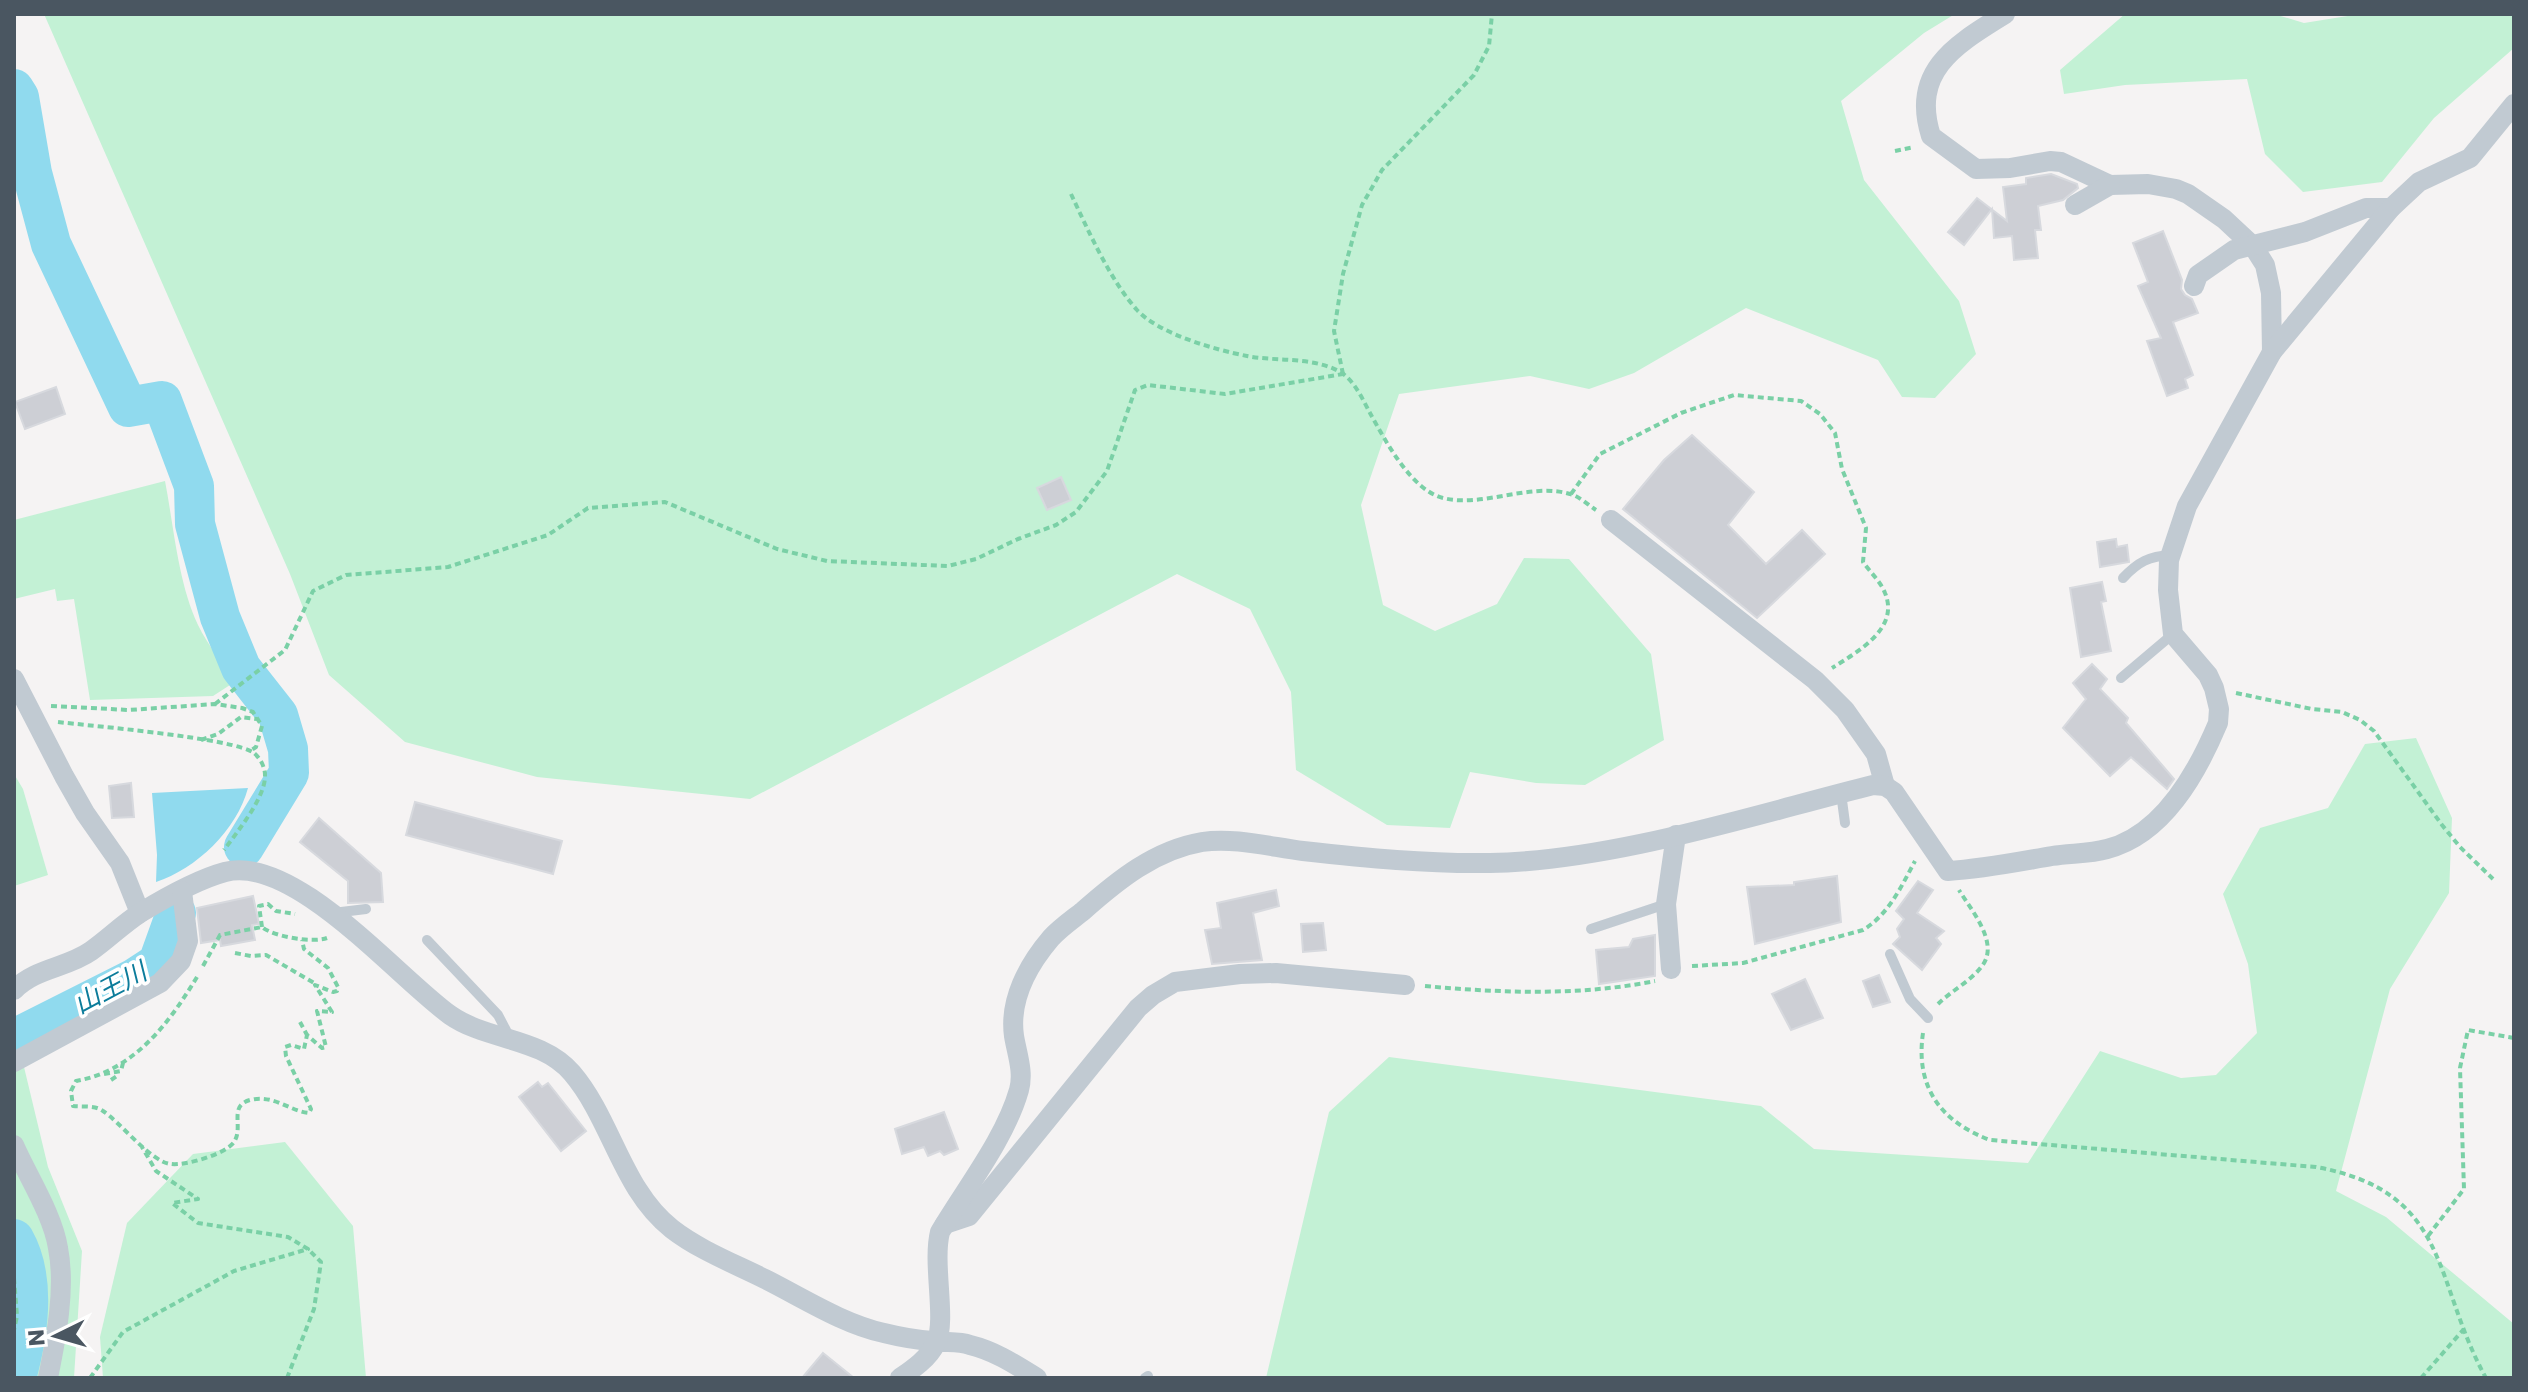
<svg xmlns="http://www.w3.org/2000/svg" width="2528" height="1392" font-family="Poppins,'Noto Sans JP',sans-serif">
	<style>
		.green { fill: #c3f1d5 }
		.water { fill: #90daee }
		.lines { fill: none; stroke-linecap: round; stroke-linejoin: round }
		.river { stroke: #90daee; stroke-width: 40 }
		.building { fill: #cdcfd5; stroke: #d7d9de; stroke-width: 2 }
		.path { stroke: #7ad0a6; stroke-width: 4; stroke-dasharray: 6 4; stroke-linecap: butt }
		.service { stroke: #c1cad2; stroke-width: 10 }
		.minor { stroke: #c1cad2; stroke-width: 20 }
		.labels { text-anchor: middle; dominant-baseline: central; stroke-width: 7; stroke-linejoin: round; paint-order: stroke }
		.water-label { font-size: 26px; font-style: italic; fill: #0c7c9b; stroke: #fff }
	</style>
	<rect width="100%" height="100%" fill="#f5f3f3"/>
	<g class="green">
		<path d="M44,14H1955L1924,33L1841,101L1864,180L1959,301L1976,354L1935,398L1902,397L1878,360L1746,308L1634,373L1589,389L1530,376L1399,394L1361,505L1383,605L1435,631L1497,604L1524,558L1569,559L1651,654L1664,740L1585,785L1536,783L1470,772L1450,828L1387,825L1296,770L1291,692L1250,609L1177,574L750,799L537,777L405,742L329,675L290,574Z"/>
		<path d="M2125,14H2274L2304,23L2360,14H2514V48L2434,118L2382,182L2303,192L2265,154L2247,79L2125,85L2064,94L2060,70Z"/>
		<path d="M165,481C174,528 178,582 198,625C208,646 224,662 230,685L213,696L90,700L74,599L57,601L55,589L14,599V520Z"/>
		<path d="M2416,738L2452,818L2449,893L2390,989L2336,1191L2386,1217L2514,1324V1378H1266L1329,1112L1389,1057L1761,1106L1814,1149L2028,1163L2100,1051L2181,1078L2216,1075L2257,1033L2248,964L2223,894L2260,828L2328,808L2365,744Z"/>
		<path d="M14,774L23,789L48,875L14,886Z"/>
		<path d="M14,1067H24L48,1167L82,1251L74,1378H14Z"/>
		<path d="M285,1142L353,1226L366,1378H103L100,1337L127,1223L193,1154Z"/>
	</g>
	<path class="water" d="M248,788C237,830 196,869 156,882L157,855L152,793Z"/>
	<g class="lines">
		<g class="river">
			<path d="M14,89L19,97L32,173L51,244L128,407L162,401L194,486L195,524L220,617L241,668L278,715L288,749L289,773L244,847"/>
			<path d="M16,1038L135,978L158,963L176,913"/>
			<path d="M14,1239C37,1279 28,1335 16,1378"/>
		</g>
	</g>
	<g class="building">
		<path d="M2051,174L2077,184L2078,188L2063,200L2038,206L2041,230H2035L2038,258L2014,260L2012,236L1994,238L1992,209L1964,245L1948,232L1977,198L2007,221L2003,187L2026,184V178Z"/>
		<path d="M2163,231L2182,280L2181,289L2185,295L2192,299L2198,313L2173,322L2193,375L2185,379L2188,388L2167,396L2147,341L2161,338L2138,286L2148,282L2133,243Z"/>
		<path d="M56,387L65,414L25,429L15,402Z"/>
		<path d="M1692,435L1754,492L1728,525L1766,564L1802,530L1825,554L1757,618L1623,509L1664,460Z"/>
		<path d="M1061,477L1071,500L1047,510L1037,488Z"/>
		<path d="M2116,539L2117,547L2127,545L2129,562L2100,567L2097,542Z"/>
		<path d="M2102,582L2106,601L2101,602L2111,651L2081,657L2070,588Z"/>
		<path d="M2092,664L2107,679L2100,689L2128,718L2126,723L2174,779L2167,789L2131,757L2110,776L2063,728L2086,699L2073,683Z"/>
		<path d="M131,783L134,817L112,818L109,786Z"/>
		<path d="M415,802L562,841L553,874L406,835Z"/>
		<path d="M319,818L381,873L383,902L348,903V881L300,842Z"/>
		<path d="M1837,876L1841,922L1755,944L1747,887L1794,885V882Z"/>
		<path d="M1918,881L1933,890L1917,913L1944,931L1936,938L1941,944L1922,970L1893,944L1900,937L1897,929L1904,919L1896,911Z"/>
		<path d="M1276,890L1279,906L1253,913L1262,960L1212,964L1205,930L1221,928L1217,903Z"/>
		<path d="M253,896L259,924L252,925L255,940L221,946L220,940L201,943L197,908Z"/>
		<path d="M1323,923L1326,950L1303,952L1301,924Z"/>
		<path d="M1655,935V976L1599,984L1596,950L1629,947L1633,939Z"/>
		<path d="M1879,975L1890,1002L1873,1007L1863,981Z"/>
		<path d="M1805,979L1823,1018L1791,1030L1772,994Z"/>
		<path d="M538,1082L542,1087L548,1083L586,1131L561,1151L519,1097Z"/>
		<path d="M944,1112L958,1149L944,1155L940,1151L928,1156L924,1147L902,1154L895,1129Z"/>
		<path d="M823,1353L854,1378H802Z"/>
	</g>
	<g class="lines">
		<g class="path">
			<path d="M1895,151L1914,147"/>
			<path d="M1071,194C1088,230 1110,280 1137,310C1159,334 1216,350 1247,356C1278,362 1314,356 1342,373C1355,382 1363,400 1370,413C1385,440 1411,490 1443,498C1482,508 1531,482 1570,494C1579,496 1588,505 1596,510"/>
			<path d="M1343,374L1334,331L1343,274L1362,205L1382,170L1474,75L1489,46L1492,14"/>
			<path d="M1571,494L1600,454L1681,413L1734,395L1801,401L1820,414L1835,433L1842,469L1866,528L1863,562C1870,572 1881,582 1885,593C1900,629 1857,652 1832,668"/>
			<path d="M2236,693L2312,709L2342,712L2360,720L2374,731L2442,825L2460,847L2493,879"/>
			<path d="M215,704L285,650L313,591L346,575L448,567L548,535L588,508L665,502L777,549L827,561L948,566L976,559L1018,539L1056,525L1076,512L1107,471L1135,390L1148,385L1225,394L1343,374"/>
			<path d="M51,706L129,710L215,704L242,708L253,712L262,726L256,747L250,751"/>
			<path d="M58,722C92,726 234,738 254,753C260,758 265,767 265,775C266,797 237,832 224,850"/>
			<path d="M201,740L218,734L241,717L257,719"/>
			<path d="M262,927L259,906L268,904L276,911L295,914"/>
			<path d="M235,953L251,956L266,955L316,984"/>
			<path d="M203,966L220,935L262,927C274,937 313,943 327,938"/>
			<path d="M1692,966L1743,963L1863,930C1889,914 1901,887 1915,861"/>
			<path d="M197,977C168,1025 133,1071 76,1081L71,1091L73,1106C83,1107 95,1105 103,1111C120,1122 152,1163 171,1164C185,1166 226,1154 234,1142C244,1127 228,1106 250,1100C274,1094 289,1111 309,1113L311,1109L286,1056L285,1047L291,1045L304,1049L307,1035L322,1048L326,1047L317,1011L332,1012L315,985L333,992L337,991L338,987L328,968L304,949L302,940"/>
			<path d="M1425,986C1502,993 1580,996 1655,981"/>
			<path d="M1938,1004C1951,991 1971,981 1982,966C2000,943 1971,910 1959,890"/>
			<path d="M300,1022L307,1035"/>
			<path d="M1923,1033C1915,1087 1941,1122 1990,1140L2316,1167C2452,1192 2432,1281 2486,1378"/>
			<path d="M104,1074L121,1071L123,1063"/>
			<path d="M111,1080L117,1076L116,1073"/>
			<path d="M2428,1236L2464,1189L2460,1068L2468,1030L2514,1038"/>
			<path d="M14,1278L17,1316L14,1330"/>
			<path d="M90,1378L123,1332L234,1271L308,1249L288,1237L198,1223L172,1203L198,1199L156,1171L142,1147"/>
			<path d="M287,1378L314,1309L321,1262L308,1249"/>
			<path d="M2421,1378L2464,1329"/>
		</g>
		<g class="service">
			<path d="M2123,578C2138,562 2149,556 2171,555"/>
			<path d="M2121,678L2173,634"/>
			<path d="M1841,793L1845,823"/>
			<path d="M333,913L366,909"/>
			<path d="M1591,929L1666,904"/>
			<path d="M427,940L498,1015L510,1038"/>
			<path d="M1890,954L1910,999L1928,1018"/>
			<path d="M1145,1378L1148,1376"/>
		</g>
		<g class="minor">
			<path d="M2005,14C1957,44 1910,70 1931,136L1976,169L2010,168L2050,161L2061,162L2110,185L2148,184L2176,189L2188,194L2224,219L2253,246L2265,265L2271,293L2272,352"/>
			<path d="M2075,205L2110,185"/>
			<path d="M2194,286L2198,275L2234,250L2305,232L2366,208H2391"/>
			<path d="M1611,520L1815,680L1845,710L1876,754L1885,786"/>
			<path d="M14,679L64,776L85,813L120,863L140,913"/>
			<path d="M1671,969L1666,904L1676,835"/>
			<path d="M14,990C35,968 67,968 91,951C108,939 123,924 140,913C163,899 199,879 225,872C294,854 397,977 450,1015C487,1041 541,1037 572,1073C612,1120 622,1190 672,1229C699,1250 735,1264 765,1279C803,1298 843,1324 884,1333C900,1337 917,1340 933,1341C946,1343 958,1341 970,1345C995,1351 1016,1365 1037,1378"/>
			<path d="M14,1062L160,983L181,961L188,941L182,891"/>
			<path d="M14,1145C27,1175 53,1215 58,1248C66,1289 56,1338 48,1378"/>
			<path d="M945,1224L969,1216L1138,1008L1153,995L1175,982L1240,974L1276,973L1405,985"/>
			<path d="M900,1378C913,1369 929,1358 936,1343C947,1320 932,1264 940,1232C966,1188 1005,1139 1019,1090C1024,1072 1017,1054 1014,1036C1009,1000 1028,965 1051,938C1060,928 1073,919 1083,911C1118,880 1155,850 1202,842C1234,837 1271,847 1303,851C1366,858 1427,864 1490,863C1613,861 1753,815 1873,785L1885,786L1894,792L1948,871C1983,869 2017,862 2052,856C2070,853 2089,854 2107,849C2163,835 2197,773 2218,723L2219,709L2214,688L2208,675L2173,634L2168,590L2169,560L2187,506L2272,352L2391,208L2419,182L2470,158L2514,104"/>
		</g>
	</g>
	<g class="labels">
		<g class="water-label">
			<text transform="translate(110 988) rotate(-28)">山王川</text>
		</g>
	</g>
	<rect width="2528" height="1392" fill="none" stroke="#4a5661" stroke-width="32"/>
	<g transform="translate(56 1336) rotate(265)" stroke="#ffffff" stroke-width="6" paint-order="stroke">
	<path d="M0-6L14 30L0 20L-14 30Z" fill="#4a5661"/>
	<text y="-12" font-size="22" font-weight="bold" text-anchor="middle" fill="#4a5661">N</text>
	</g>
</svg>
